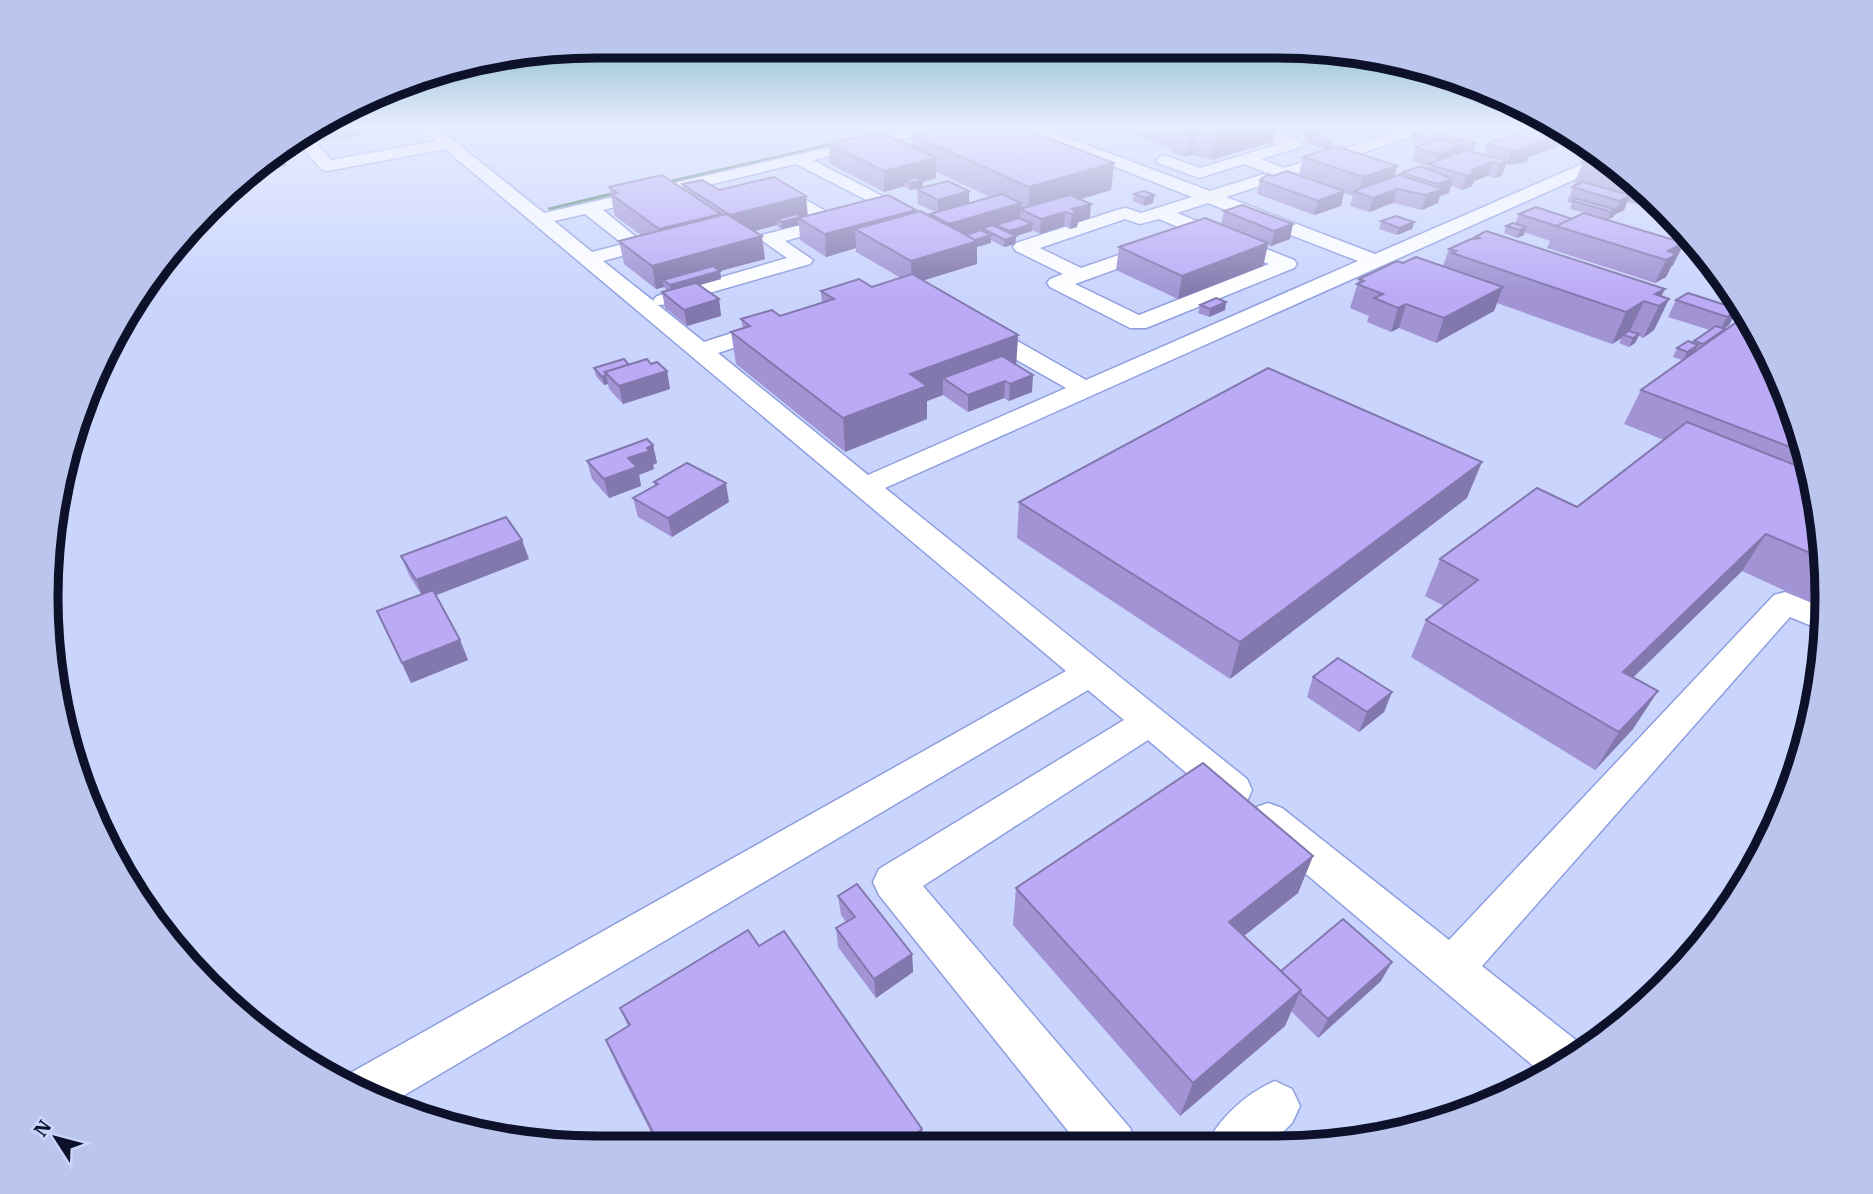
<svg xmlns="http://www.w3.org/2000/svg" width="1873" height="1194" font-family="'IBM Plex Serif',serif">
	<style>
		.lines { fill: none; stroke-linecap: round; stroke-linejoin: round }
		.stream { fill: #457c60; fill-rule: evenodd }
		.minor-casing { stroke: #8e9edf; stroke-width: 3 }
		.minor { fill: #fff; fill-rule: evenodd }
		.wall { fill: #a193d4; fill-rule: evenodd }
		.shaded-wall { fill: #8378ad }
		.building { fill: #bbabf7; stroke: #8378ad; stroke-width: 2 }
		.rim { fill: none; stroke: #0d1129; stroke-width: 9 }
	</style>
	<rect width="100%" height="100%" fill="#cad5fe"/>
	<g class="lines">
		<g class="stream">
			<path d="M896,128H903L868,136L866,135Z"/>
			<path d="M840,141L842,143L660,185L657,183Z"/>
			<path d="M621,190L624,192L623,193L550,210L547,208Z"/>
		</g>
		<g class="minor-casing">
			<g id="minor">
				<path d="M421,128H438L544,213L912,128H938L936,131L813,160L917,214L920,218L917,222L911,223L796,164L603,210L647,246L644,250L603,261L656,303L653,300L657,296L787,258L760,239L762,235L816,221L764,191L761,187L764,183H776L838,218L841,222L838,226L785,241L813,260L810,264L671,304L658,305L704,342L766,322H782L785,327L782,332L718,353L868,475L1066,388L973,335L970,330L973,325H989L1086,380L1358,261L1208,203L1177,213L1294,260L1297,264L1294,268L1146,328H1130L1050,287L1047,283L1050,279L1063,274L1016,251L1013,247L1016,243L1120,209L1126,208L1141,213L1192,197L1024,131L1022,128H1042L1210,191L1267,173L1244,164L1199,178L1158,163L1156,160L1164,155L1200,168L1279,144L1240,131L1238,128H1260L1301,141L1303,144L1301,147L1261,159L1284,168L1409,128H1431L1429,131L1226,197L1375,254L1603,155L1614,162L885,488L1247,779L1252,790L1247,801L1233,805L1219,801L1148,740L923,886L1130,1128L1137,1147L1080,1146L879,895L873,882L879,869L1124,720L1088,690L386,1106L342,1081L345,1076L1066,671L445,149L327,171L321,169L294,137L306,131L331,160L436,141ZM585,214L623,244L592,252L554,221ZM1125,219L1140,224L1159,219L1188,231L1081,268L1040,248ZM1205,237L1269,264L1139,315L1075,284Z"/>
				<path d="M1785,592L1825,608L1826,632L1790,617L1482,966L1582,1045L1584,1049L1544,1075L1254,830L1248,819L1254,808L1268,803L1282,808L1449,940L1774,595Z"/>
				<path d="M1275,1081L1292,1089L1300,1106L1292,1123L1268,1147H1206C1217,1119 1247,1093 1275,1081Z"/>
			</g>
		</g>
		<use href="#minor" class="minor"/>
	</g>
	<g class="wall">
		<path d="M312,128H366L367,132L362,133L363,135L323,142L313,130Z"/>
		<path d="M1114,128H1276L1273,142L1211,160L1192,155L1185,157L1171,152V149Z"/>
		<path d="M1280,128H1339L1315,135L1332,140L1331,147L1324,149L1306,143L1307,136Z"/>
		<path d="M1515,128H1557L1564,144L1529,157L1527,162L1506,164L1502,175L1495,178L1488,176L1474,181L1472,186L1462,190L1451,186L1449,193L1440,196L1438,203L1422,210L1393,203L1369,212L1350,206L1353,196L1344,193L1341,206L1314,215L1257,194L1260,180L1273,176L1299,175L1303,157L1397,166L1394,177L1401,176L1402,173L1427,169L1428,166L1412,161L1416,147L1425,144L1411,141L1413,134L1457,138L1456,142L1476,143L1473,150L1471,151L1484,154L1487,144L1525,131Z"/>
		<path d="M1028,130L1114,163L1111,190L1081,199L1090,218L1078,222L1077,227L1070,229L1064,226L1040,234L1032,230V231L1016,236L1015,244L1004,247L991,240V243L977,247V264L923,280L1018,335L1016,365L1032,392L1009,401L1004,398L968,412L943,395L927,401V419L845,452L736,364L731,332L743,328L741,319L780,316L822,303L821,291L872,287L901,278L856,252V248L826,257L800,240L799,225L782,229L778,227L777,225L754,231L765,259L720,271L721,279L700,285L719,299L721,316L687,326L665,308L662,292L667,291L664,287L656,289L624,264L619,241L641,235L615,216L609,187L683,189L682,184L719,190L808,215L916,210V212L930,217V214L935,212L918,204L917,189L969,191V203L990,197L936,172V178L923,182V187L910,190L905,188V186L884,192L830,164L829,144L912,147V135ZM982,229V230L965,234Z"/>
		<path d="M1612,160L1674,218L1644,209L1645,206L1627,202L1624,210L1614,215L1613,217L1608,220L1570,209L1572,203L1567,202L1583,162Z"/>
		<path d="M1134,194L1154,195L1153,203L1144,206L1133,201Z"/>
		<path d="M1242,205L1290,239L1271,246L1268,245L1263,266L1178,299L1116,270L1119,247L1221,224L1224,211Z"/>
		<path d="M1519,214L1572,219L1684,243L1673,265L1671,267L1666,277L1655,283L1547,248L1550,241L1524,232V235L1517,238L1504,233L1506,226L1515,224Z"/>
		<path d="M1381,221L1414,222L1412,229L1397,235L1379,229Z"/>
		<path d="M1475,237L1661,296L1669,299L1654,330L1643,338L1639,336L1635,343L1629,347L1619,343L1622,338L1612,344L1497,303L1494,311L1436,343L1399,328L1391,332L1367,322L1369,316L1350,308L1359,279L1403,263L1443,266L1449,249L1474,239Z"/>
		<path d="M1676,300L1738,309L1729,325L1724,329L1798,420L1823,525L1825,609L1742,571L1633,677V729L1595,770L1411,657L1426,620L1444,606L1425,596L1440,559L1577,507L1664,440L1624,424L1641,390L1682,360L1673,357L1677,348L1693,343L1694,341L1710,330L1668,317Z"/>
		<path d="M1226,302L1225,310L1209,317L1198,313L1200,305Z"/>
		<path d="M651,364L667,371L670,389L623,404L609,389L608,384L604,385L596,376L594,368Z"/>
		<path d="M653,445L657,463L653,465L654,469L639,475L641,486L609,498L592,479L587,461Z"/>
		<path d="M654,482L729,502L672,537L638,517L633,498L655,486Z"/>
		<path d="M1467,498L1230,679L1017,538L1019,502Z"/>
		<path d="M401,556L529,559L436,595L460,640L468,660L411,683L377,611L421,594L409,575Z"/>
		<path d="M1313,677L1392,692L1384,712L1359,732L1307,697Z"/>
		<path d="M1313,856L1298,893L1244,936L1281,971L1381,981L1318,1038L1291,1011L1285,1026L1180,1116L1013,925L1016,888Z"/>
		<path d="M838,896L912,954L913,972L876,998L838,947L836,928L846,922L841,915Z"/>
		<path d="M759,946L922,1129L923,1146L657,1144L621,1074L606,1040L628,1026L620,1008Z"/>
	</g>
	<g class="shaded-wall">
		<path d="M326,128H366L367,132L362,133L363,135L323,142L318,129Z"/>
		<path d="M1240,128H1276L1273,142L1211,160L1216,135Z"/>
		<path d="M1310,128H1339L1308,137Z"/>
		<path d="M1558,128L1567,134L1564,144L1529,157L1527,162L1507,165L1511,151Z"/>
		<path d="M1196,130L1192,155L1185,157L1189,132Z"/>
		<path d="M1332,140L1331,147L1324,149L1326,142Z"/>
		<path d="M1476,143L1473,150L1435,166L1439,154L1462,146Z"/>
		<path d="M280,149L287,166L255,172Z"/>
		<path d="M936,158V178L923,182V187L910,190V183L905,181V186L884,192V171Z"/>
		<path d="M1507,161L1502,175L1495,178L1500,164Z"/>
		<path d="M1493,162L1488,176L1474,181L1472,186L1462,190L1467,176L1472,170Z"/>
		<path d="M1114,163L1111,190L1030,214L1028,213L1029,187Z"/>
		<path d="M1397,166L1391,186L1359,193L1363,177Z"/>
		<path d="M1453,179L1449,193L1440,196L1438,203L1422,210L1426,195L1436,192L1438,184Z"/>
		<path d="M1397,189L1393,203L1369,212L1373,198Z"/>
		<path d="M969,191V205L938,214V200Z"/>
		<path d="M1344,191L1341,206L1314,215L1318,201Z"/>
		<path d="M1154,195L1153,203L1144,206L1145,198Z"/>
		<path d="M1630,195L1624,210L1614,215L1613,217L1608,220L1611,212L1616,210L1620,201Z"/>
		<path d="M806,196L808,217L798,218L799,225L782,229V222L777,219V225L733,237L730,215Z"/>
		<path d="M1021,203L1020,218L949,239V224Z"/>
		<path d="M1091,204L1090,218L1078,222L1077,227L1070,229L1072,209Z"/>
		<path d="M916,210L917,232L855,229L856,248L826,257L825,234Z"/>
		<path d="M1065,212L1064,226L1040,234L1041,219Z"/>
		<path d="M721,214L724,235L663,251L659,229Z"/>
		<path d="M1414,222L1412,229L1397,235L1399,228Z"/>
		<path d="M1032,224V231L1016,236L1015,244L1004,247L1005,240L1009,238V231Z"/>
		<path d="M1293,224L1290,239L1271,246L1274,231Z"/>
		<path d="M1526,227L1524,235L1517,238L1520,230Z"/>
		<path d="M991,235V243L977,247V264L912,284L911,261Z"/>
		<path d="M762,236L765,259L720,271L721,279L671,293L670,285L663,280L664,287L656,289L652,266Z"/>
		<path d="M1268,243L1263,266L1178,299L1182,276Z"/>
		<path d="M1684,243L1673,265L1671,267L1666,277L1655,283L1666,260L1668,251Z"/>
		<path d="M1503,287L1494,311L1436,343L1444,318Z"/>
		<path d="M1665,289L1657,305L1655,294Z"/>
		<path d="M719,299L721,316L687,326L684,310Z"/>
		<path d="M1669,299L1654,330L1643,338L1659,306Z"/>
		<path d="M1644,301L1629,333L1623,335L1622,338L1612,344L1626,312Z"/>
		<path d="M1226,302L1225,310L1209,317L1210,309Z"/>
		<path d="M1406,304L1399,328L1391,332L1398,308Z"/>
		<path d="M1738,309L1729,325L1718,333L1727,317Z"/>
		<path d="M1639,334L1635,343L1629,347L1633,338Z"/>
		<path d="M1018,335L1016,367L943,378V395L927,401V419L845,452L843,418L910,374Z"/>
		<path d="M1698,345L1694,353L1683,360L1687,352Z"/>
		<path d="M667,371L670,389L623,404L619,386Z"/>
		<path d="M606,375L608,384L604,385L602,377Z"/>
		<path d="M1033,375L1032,392L1009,401L1010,384Z"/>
		<path d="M1005,381L1004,398L968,412V395Z"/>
		<path d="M653,445L657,463L653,465L654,469L639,475L641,486L609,498L604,479L628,458Z"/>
		<path d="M1482,462L1467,498L1230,679L1240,642Z"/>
		<path d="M726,483L729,502L672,537L668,518Z"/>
		<path d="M1766,534L1742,571L1600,710L1623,672Z"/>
		<path d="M522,540L529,559L424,600L416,580Z"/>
		<path d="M460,640L468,660L411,683L402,663Z"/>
		<path d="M1658,691L1633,729L1595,770L1619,732Z"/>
		<path d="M1392,692L1384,712L1359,732L1367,712Z"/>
		<path d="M1313,856L1298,893L1216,958L1229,922Z"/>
		<path d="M912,954L913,972L876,998L874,979Z"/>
		<path d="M1392,962L1381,981L1318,1038L1328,1019Z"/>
		<path d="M1301,990L1285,1026L1180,1116L1193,1083Z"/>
		<path d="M922,1129L923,1146L901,1145Z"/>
	</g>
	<g class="building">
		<path d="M944,128H1022L1114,163L1029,187L912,135Z"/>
		<path d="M1177,128H1240L1216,135L1196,130L1189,132Z"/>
		<path d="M1533,128H1557L1564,132L1526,147L1532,148L1511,151L1487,144Z"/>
		<path d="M1427,130L1457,138L1447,141L1440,139L1436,141L1413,134Z"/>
		<path d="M880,132L936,158L884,171L829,144Z"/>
		<path d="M1314,134L1332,140L1326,142L1307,136Z"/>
		<path d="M1440,139L1462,146L1439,154L1416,147Z"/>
		<path d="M1462,139L1476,143L1462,148V146L1452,143Z"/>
		<path d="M1336,146L1397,166L1363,177L1303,157Z"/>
		<path d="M1467,150L1507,161L1500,164L1493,162L1472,170L1477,172L1467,176L1428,164Z"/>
		<path d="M1602,154L1612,160L1625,172L1583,162Z"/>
		<path d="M1420,166L1453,179L1438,184L1402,173Z"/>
		<path d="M1287,171L1344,191L1318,201L1260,180L1268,174L1273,176Z"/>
		<path d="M662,175L721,214L659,229L611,194L617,193L609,187Z"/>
		<path d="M1399,175L1443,189L1426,195L1397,189L1373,198L1354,191Z"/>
		<path d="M774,177L806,196L730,215L682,184L702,180L719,190Z"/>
		<path d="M917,177L923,180L910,183L905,181Z"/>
		<path d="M948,181L969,191L938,200L917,189Z"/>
		<path d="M1583,182L1630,195L1620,201L1572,187Z"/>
		<path d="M1144,191L1154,195L1145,198L1134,194Z"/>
		<path d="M1002,194L1021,203L949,224L930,214Z"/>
		<path d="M888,195L916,210L825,234L798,218Z"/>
		<path d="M1070,195L1091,204L1072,209L1078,212L1071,214L1065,212L1041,219L1020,209Z"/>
		<path d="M1574,198L1616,210L1611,212L1573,201Z"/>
		<path d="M1242,205L1293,224L1274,231L1224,211Z"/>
		<path d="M1536,207L1572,219L1556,226L1519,214Z"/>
		<path d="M920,211L978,241L911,261L855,229Z"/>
		<path d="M1584,213L1684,243L1668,251L1677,254L1666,260L1556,226Z"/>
		<path d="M726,214L762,236L652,266L619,241Z"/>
		<path d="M796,214L801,217L782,222L777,219Z"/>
		<path d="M1396,216L1414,222L1399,228L1381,221Z"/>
		<path d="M1019,218L1032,224L1009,231L996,225Z"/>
		<path d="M1205,218L1268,243L1182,276L1119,247Z"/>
		<path d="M1513,223L1526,227L1520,230L1506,226Z"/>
		<path d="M993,225L1016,236L1005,240L982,228Z"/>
		<path d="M981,230L991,235L975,240L966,235Z"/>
		<path d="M1486,231L1665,289L1655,294L1669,299L1659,306L1644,301L1626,312L1452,253L1456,251L1449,249L1471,239L1481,238L1475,237Z"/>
		<path d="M1416,257L1503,287L1444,318L1406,304L1398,308L1374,298L1383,294L1357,284L1364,281L1359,279L1397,261L1403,263Z"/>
		<path d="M713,266L720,271L670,285L663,280Z"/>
		<path d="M912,274L1018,335L910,374L927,386L843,418L731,332L750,326L741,319L772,310L780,316L834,299L821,291L859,279L872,287Z"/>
		<path d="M696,283L719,299L684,310L662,292Z"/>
		<path d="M1688,293L1738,309L1727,317L1676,300Z"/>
		<path d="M1216,298L1226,302L1210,309L1200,305Z"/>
		<path d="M1748,314L1754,322L1798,420L1806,453L1641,390Z"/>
		<path d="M1716,326L1725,329L1703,344L1694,341Z"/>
		<path d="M1629,331L1639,334L1633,338L1623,335Z"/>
		<path d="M1688,341L1698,345L1687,352L1677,348Z"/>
		<path d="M1002,356L1033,375L1010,384L1005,381L968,395L943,378Z"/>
		<path d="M624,359L629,365L605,372L606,375L602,377L594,368Z"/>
		<path d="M647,359L651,364L657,362L667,371L619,386L605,372Z"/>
		<path d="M1268,368L1482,462L1240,642L1019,502Z"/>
		<path d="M1687,422L1810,471L1823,525L1824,559L1766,534L1623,672L1658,691L1619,732L1426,620L1478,580L1440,559L1537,488L1577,507Z"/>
		<path d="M647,439L653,445L647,448L650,451L628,458L637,467L604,479L587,461Z"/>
		<path d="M687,463L726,483L668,518L633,498L658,484L654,482Z"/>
		<path d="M506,517L522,540L416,580L401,556Z"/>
		<path d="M433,590L460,640L402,663L377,611Z"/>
		<path d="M1338,658L1392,692L1367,712L1313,677Z"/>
		<path d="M1203,763L1313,856L1229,922L1301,990L1193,1083L1016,888Z"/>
		<path d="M857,884L912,954L874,979L836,928L855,917L838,896Z"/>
		<path d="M1343,919L1392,962L1328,1019L1300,993L1301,990L1281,971Z"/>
		<path d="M748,930L759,946L784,931L922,1129L901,1145L659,1144L606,1040L630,1025L620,1008Z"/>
	</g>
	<linearGradient id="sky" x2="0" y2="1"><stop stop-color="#70b0bb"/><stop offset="0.43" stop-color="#e7ecff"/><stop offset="1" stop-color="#e7ecff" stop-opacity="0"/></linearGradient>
	<rect width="1873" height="295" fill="url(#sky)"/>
	<path d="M0 0H1873V1194H0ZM597 58H1276A539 539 0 0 1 1815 597V597A539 539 0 0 1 1276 1136H597A539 539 0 0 1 58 597V597A539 539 0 0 1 597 58Z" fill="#bbc5ed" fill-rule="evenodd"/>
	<path class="rim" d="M597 58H1276A539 539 0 0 1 1815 597V597A539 539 0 0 1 1276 1136H597A539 539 0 0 1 58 597V597A539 539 0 0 1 597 58Z"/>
	<g transform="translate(56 1138) rotate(306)" stroke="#cad5fe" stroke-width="5" paint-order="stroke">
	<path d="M0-5L12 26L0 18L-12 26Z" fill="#0d1129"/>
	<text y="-10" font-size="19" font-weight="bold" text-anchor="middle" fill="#0d1129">N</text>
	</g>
</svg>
